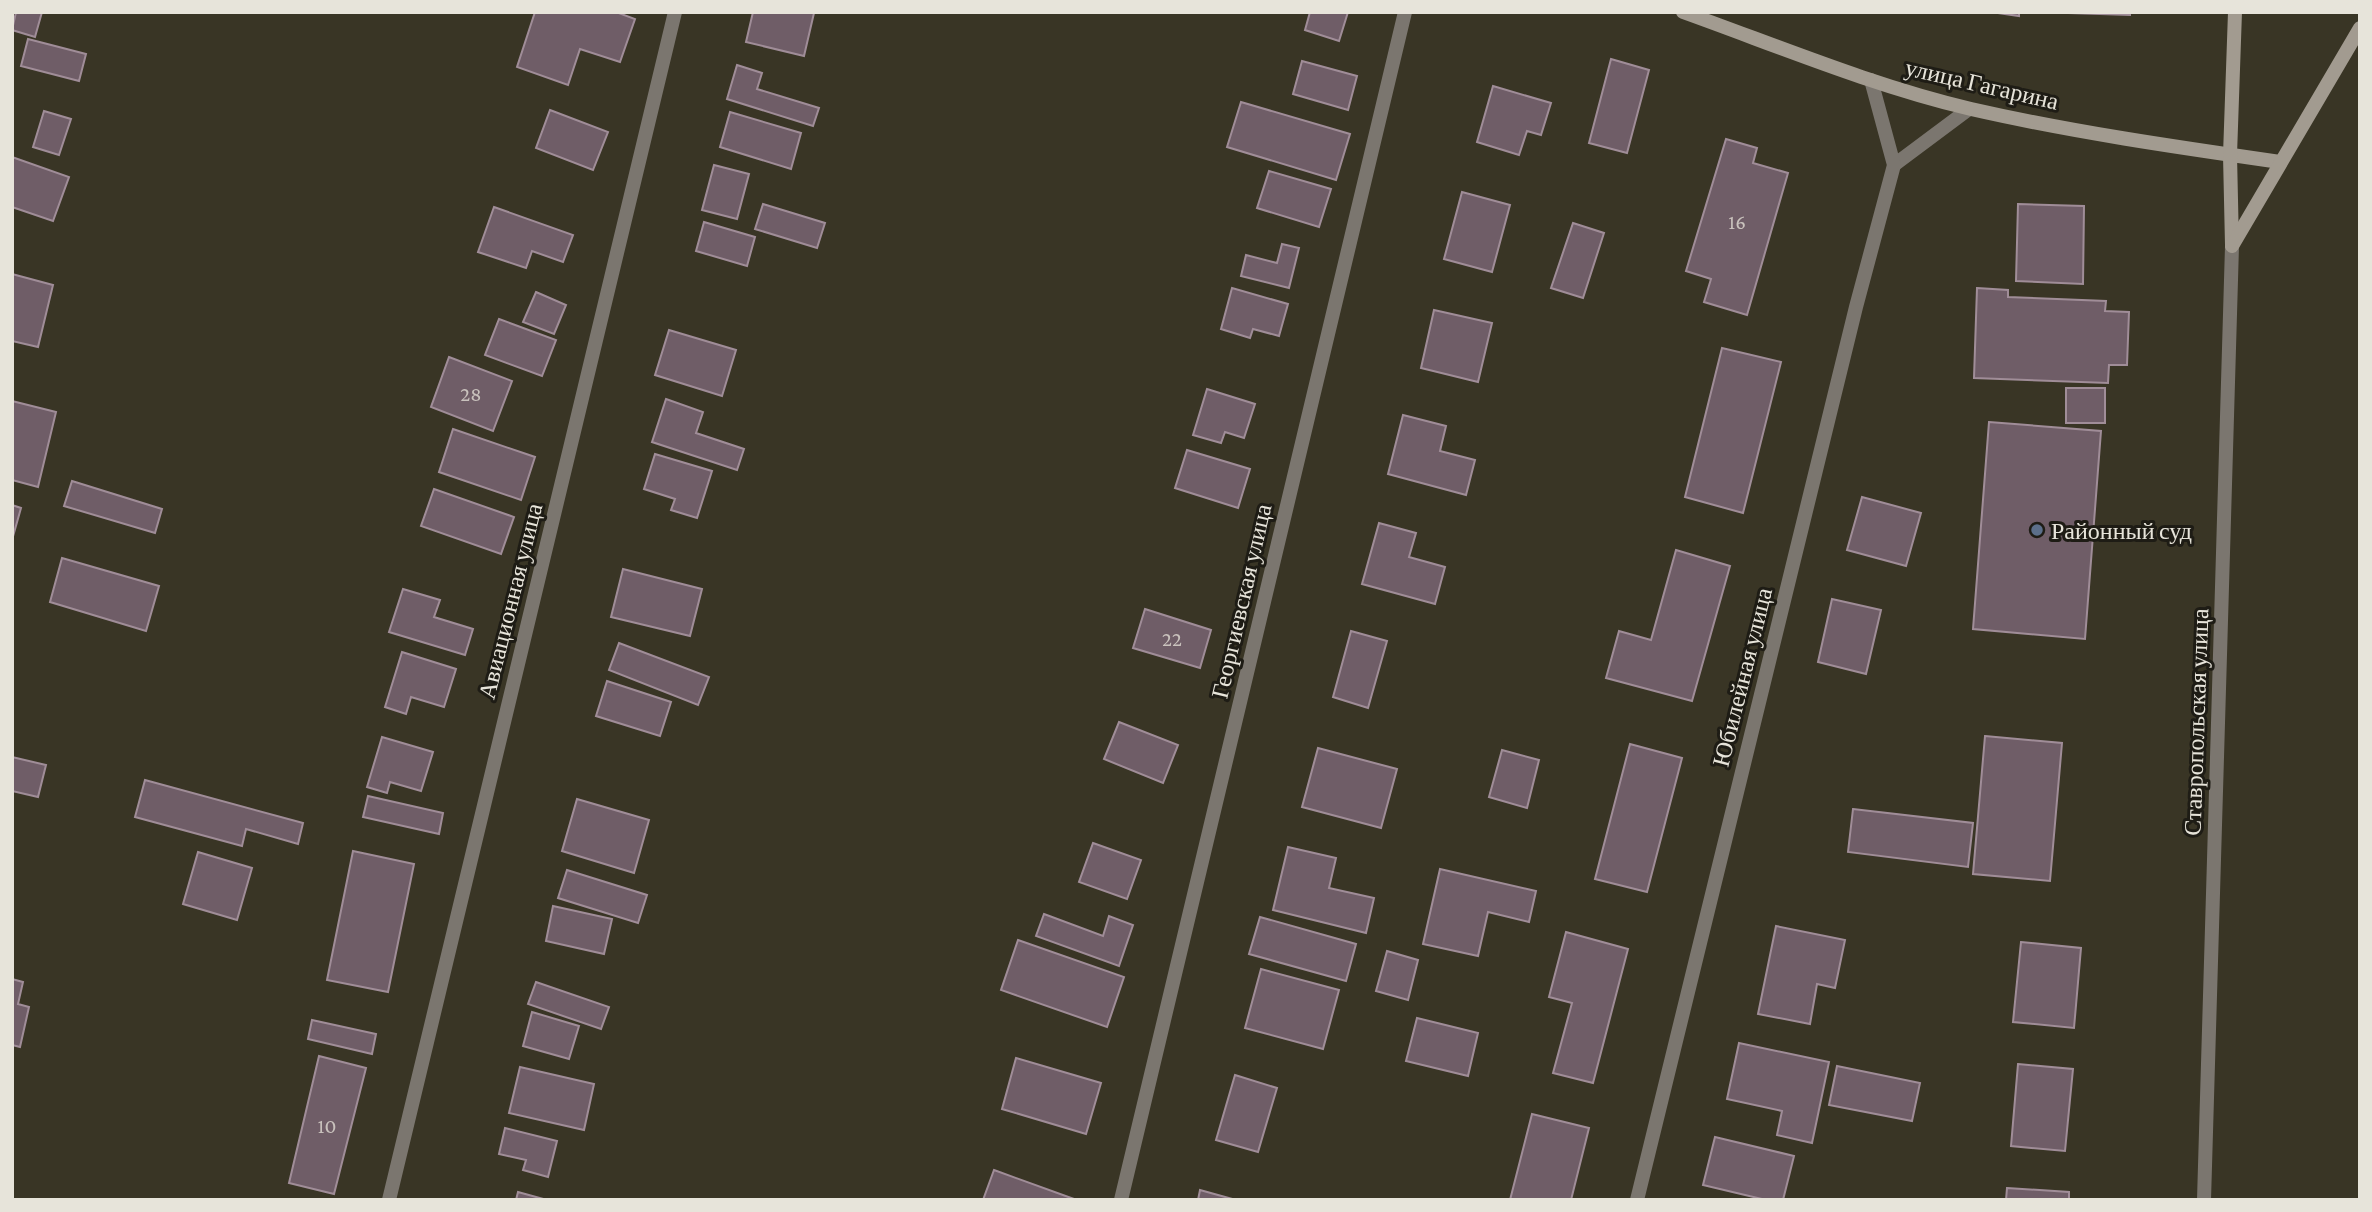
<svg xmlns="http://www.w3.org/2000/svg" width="2372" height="1212" font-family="'Crimson Pro',serif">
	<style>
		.building { fill: #6f5d67; stroke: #a08d98; stroke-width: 2 }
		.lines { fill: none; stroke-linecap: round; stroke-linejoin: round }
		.minor { stroke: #7b766f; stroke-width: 14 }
		.tertiary { stroke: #7b766f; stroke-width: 14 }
		.secondary { stroke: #a29b90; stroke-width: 14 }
		.service-dot { fill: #5c6f8a; stroke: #1e1c15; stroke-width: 2.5 }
		.labels { text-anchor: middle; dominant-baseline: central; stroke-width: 6; stroke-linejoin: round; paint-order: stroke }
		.number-label { font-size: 21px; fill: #c9c2bd }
		.street-label { font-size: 24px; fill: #e7e4da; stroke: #1e1c15 }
		.poi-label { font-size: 24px; fill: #e7e4da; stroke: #1e1c15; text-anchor: start }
	</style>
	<rect width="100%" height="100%" fill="#393525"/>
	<g class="building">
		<path d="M16,12H42L35,37L12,30Z"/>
		<path d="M535,12H616L635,19L620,62L580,49L568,85L517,67Z"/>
		<path d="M753,12L814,13L804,56L746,42Z"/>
		<path d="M1310,12H1348L1339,41L1305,30Z"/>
		<path d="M1991,12H2019V16Z"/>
		<path d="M2069,12H2130V15L2069,13Z"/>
		<path d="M28,39L86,54L79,81L21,66Z"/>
		<path d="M1611,59L1649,70L1627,153L1589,143Z"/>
		<path d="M1302,61L1357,76L1348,110L1293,94Z"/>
		<path d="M737,65L762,73L757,89L819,108L813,126L727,99Z"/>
		<path d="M1493,86L1551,103L1541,135L1527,131L1519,155L1477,142Z"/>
		<path d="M1241,102L1350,134L1336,180L1227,147Z"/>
		<path d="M550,110L608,132L593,170L536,148Z"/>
		<path d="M44,111L71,119L59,155L33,147Z"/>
		<path d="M730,112L801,133L791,169L720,147Z"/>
		<path d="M1726,139L1757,148L1753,163L1788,173L1747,315L1704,302L1711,279L1686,271Z"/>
		<path d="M12,157L69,177L53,221L12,207Z"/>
		<path d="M714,165L749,174L737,219L702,210Z"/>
		<path d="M1269,171L1331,189L1319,227L1257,208Z"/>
		<path d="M1462,192L1510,205L1492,272L1444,259Z"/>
		<path d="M763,204L825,223L817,248L755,229Z"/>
		<path d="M2018,204L2084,206L2083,284L2016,281Z"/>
		<path d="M494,207L573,235L563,262L532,251L526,268L478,252Z"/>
		<path d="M704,222L755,237L747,266L696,251Z"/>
		<path d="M1573,223L1604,233L1583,298L1551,288Z"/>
		<path d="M1282,244L1299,248L1289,288L1241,276L1246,255L1277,263Z"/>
		<path d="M12,274L53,285L38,347L12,341Z"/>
		<path d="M1232,288L1288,304L1279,336L1253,329L1250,338L1221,329Z"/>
		<path d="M1977,288L2008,290V297L2106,301L2105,311L2129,312L2127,365H2109L2108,383L1974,378Z"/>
		<path d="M536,292L566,305L554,334L523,322Z"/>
		<path d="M1434,310L1492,323L1478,382L1421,368Z"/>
		<path d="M499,319L556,340L542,376L485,355Z"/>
		<path d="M669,330L736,350L722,396L655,375Z"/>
		<path d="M1722,348L1781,362L1743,513L1685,497Z"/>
		<path d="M449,357L512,381L493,431L431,407Z"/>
		<rect x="2066" y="388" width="39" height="35"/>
		<path d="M1207,389L1255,404L1244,438L1225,432L1221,443L1193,435Z"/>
		<path d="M666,399L703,412L696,433L744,449L737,470L652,442Z"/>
		<path d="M12,401L56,412L38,487L12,480Z"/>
		<path d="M1403,415L1446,426L1440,451L1475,460L1466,495L1388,474Z"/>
		<path d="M1989,422L2101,431L2085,639L1973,629Z"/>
		<path d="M453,429L535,457L521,500L439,472Z"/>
		<path d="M1187,450L1250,469L1238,508L1175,488Z"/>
		<path d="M655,454L712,471L697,518L671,510L675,499L644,489Z"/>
		<path d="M72,481L162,509L155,533L64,506Z"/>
		<path d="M434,489L514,517L501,554L421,526Z"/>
		<path d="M1862,497L1921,513L1906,566L1847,550Z"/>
		<path d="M12,505L21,508L12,540Z"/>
		<path d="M1379,523L1416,533L1409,557L1445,567L1435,604L1362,584Z"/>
		<path d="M1676,550L1730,566L1692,701L1606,678L1619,631L1651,640Z"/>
		<path d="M62,558L159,586L146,631L50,602Z"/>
		<path d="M623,569L702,589L690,636L611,617Z"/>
		<path d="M403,589L440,600L434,617L473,629L465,655L389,632Z"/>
		<path d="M1832,599L1881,610L1866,674L1818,662Z"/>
		<path d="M1145,609L1211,630L1200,668L1133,648Z"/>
		<path d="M1351,631L1387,641L1368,708L1333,697Z"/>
		<path d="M619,643L709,677L698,705L609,670Z"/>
		<path d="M402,652L456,669L444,707L411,697L406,714L385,707Z"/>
		<path d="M607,681L671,702L660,736L596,716Z"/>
		<path d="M1119,722L1178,745L1163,783L1104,759Z"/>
		<path d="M1985,736L2062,743L2050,881L1973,874Z"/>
		<path d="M382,737L433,752L421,791L390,782L387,793L367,787Z"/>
		<path d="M1630,744L1682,758L1647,892L1595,879Z"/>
		<path d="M1318,748L1397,769L1381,828L1302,807Z"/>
		<path d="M1502,750L1539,760L1527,808L1489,797Z"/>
		<path d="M12,757L46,765L38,797L12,791Z"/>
		<path d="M145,780L303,823L298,844L246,829L242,846L135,817Z"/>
		<path d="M368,796L443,813L439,834L363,817Z"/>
		<path d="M577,799L649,820L634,873L562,851Z"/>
		<path d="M1853,809L1973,823L1968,867L1848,852Z"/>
		<path d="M1093,843L1141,860L1127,899L1079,882Z"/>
		<path d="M1288,847L1336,858L1329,888L1374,898L1366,933L1273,910Z"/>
		<path d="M353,851L414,864L388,992L327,980Z"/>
		<path d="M198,852L252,868L237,920L183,904Z"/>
		<path d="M1440,869L1536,891L1529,922L1488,912L1478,956L1423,944Z"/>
		<path d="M567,870L647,895L638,923L558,898Z"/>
		<path d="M553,906L612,919L604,954L546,941Z"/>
		<path d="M1044,914L1103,936L1109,916L1133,925L1119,966L1036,936Z"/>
		<path d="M1260,917L1356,944L1346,981L1249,954Z"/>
		<path d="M1776,926L1845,940L1835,988L1817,984L1810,1024L1758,1014Z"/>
		<path d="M1566,932L1628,949L1593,1083L1553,1073L1572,1003L1549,997Z"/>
		<path d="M1018,940L1124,977L1107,1027L1001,990Z"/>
		<path d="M2021,942L2081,948L2074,1028L2013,1022Z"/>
		<path d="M1387,951L1418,960L1408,1000L1376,991Z"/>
		<path d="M1261,969L1339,990L1323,1049L1245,1028Z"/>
		<path d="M12,979L23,982L18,1004L29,1007L20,1047L12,1045Z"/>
		<path d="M536,982L609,1007L601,1029L528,1004Z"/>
		<path d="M532,1012L579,1026L569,1059L523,1046Z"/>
		<path d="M1417,1018L1478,1033L1468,1076L1406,1061Z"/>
		<path d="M312,1020L376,1034L372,1054L308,1039Z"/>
		<path d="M1739,1043L1829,1062L1812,1143L1777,1135L1782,1111L1727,1099Z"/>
		<path d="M319,1056L366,1068L334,1194L289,1183Z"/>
		<path d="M1016,1058L1101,1083L1086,1134L1002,1109Z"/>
		<path d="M2018,1064L2073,1069L2065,1151L2011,1146Z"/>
		<path d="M1837,1066L1920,1083L1912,1121L1829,1105Z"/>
		<path d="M520,1067L594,1084L584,1130L509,1113Z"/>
		<path d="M1235,1075L1277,1088L1258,1152L1216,1140Z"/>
		<path d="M1532,1114L1589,1128L1571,1200H1510Z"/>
		<path d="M505,1128L557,1141L548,1177L523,1170L526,1160L499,1154Z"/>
		<path d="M1715,1137L1794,1156L1783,1200H1766L1703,1185Z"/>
		<path d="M994,1170L1074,1199L983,1200Z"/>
		<path d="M2007,1188L2069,1192V1200H2006Z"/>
		<path d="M1200,1190L1236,1200H1198Z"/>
		<path d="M518,1192L547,1200H516Z"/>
	</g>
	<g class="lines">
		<g class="minor">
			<path d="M1894,165L1969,109"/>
			<path d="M389,1200L675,12"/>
			<path d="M1121,1200L1405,12"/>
			<path d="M1637,1200L1856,307L1894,165L1871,80"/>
		</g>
		<path class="tertiary" d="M2204,1200L2232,246"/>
		<g class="secondary">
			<path d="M1683,12C1778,46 1873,86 1971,109C2072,132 2176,147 2280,162"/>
			<path d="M2232,245L2230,155L2235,12"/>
			<path d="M2232,246L2360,28"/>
		</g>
	</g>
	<circle class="service-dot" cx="2037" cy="530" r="7"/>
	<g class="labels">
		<g class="number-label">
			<text x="1737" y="222">16</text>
			<text x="471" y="394">28</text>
			<text x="1172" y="639">22</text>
			<text x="327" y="1126">10</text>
		</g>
		<g class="street-label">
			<text transform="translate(1982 84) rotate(13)">улица Гагарина</text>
			<text transform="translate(510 601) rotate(-76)">Авиационная улица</text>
			<text transform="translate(1241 601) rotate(-77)">Георгиевская улица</text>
			<text transform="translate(1742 677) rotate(-76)">Юбилейная улица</text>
			<text transform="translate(2196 722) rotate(-88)">Ставропольская улица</text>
		</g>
		<g class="poi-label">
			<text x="2051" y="530">Районный суд</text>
		</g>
	</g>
	<rect width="2372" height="1212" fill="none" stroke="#e7e4da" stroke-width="28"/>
</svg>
